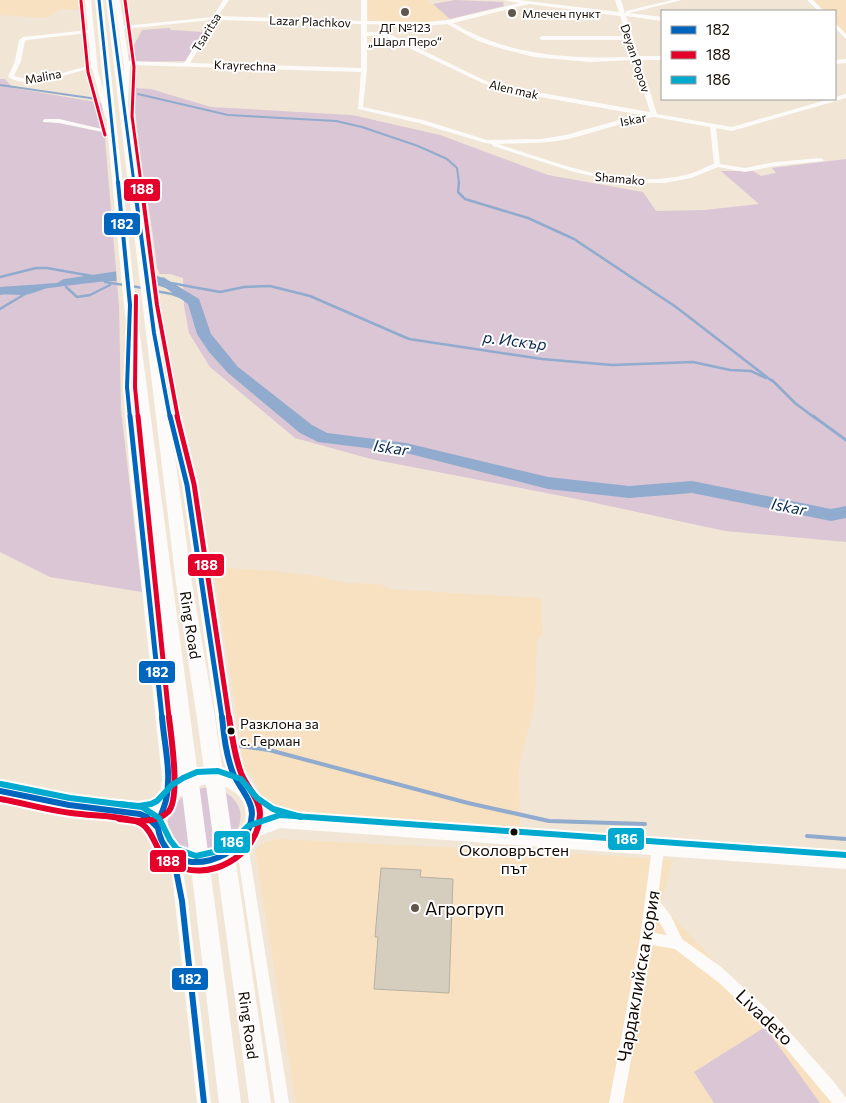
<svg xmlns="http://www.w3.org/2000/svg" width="846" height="1103" font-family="Commissioner,sans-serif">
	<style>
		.built { fill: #f8e1c1 }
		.green { fill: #dac6d5 }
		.water { fill: #90abcd }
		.pier { fill: #f1e5d5 }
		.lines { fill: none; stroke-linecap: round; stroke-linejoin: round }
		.stream-far3 { stroke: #90abcd; stroke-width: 2 }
		.stream-far2 { stroke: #90abcd; stroke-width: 2.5 }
		.stream-far1 { stroke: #90abcd; stroke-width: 3 }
		.stream { stroke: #90abcd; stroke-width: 4 }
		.river { fill: #90abcd; fill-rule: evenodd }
		.building { fill: #d5cebe; stroke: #b8b1a2 }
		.minor { fill: #fdfbf9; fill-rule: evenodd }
		.highway { fill: #fdfbf9; fill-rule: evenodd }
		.bus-1-far3-casing { stroke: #fff; stroke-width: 5.5 }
		.bus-1-far2-casing { stroke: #fff; stroke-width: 7 }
		.bus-1-far1-casing { stroke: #fff; stroke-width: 9 }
		.bus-1-casing { stroke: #fff; stroke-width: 10 }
		.bus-2-far3-casing { stroke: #fff; stroke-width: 5.5 }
		.bus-2-far2-casing { stroke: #fff; stroke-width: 7 }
		.bus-2-far1-casing { stroke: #fff; stroke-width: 9 }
		.bus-2-casing { stroke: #fff; stroke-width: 10 }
		.bus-3-casing { stroke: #fff; stroke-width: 10 }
		.bus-1-far3 { stroke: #0065bd; stroke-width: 3 }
		.bus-1-far2 { stroke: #0065bd; stroke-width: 4 }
		.bus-1-far1 { stroke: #0065bd; stroke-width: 5 }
		.bus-1 { stroke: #0065bd; stroke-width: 6 }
		.bus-2-far3 { stroke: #e4002b; stroke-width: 3 }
		.bus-2-far2 { stroke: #e4002b; stroke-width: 4 }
		.bus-2-far1 { stroke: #e4002b; stroke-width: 5 }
		.bus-2 { stroke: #e4002b; stroke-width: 6 }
		.bus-3 { stroke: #00a9ce; stroke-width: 6 }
		.poi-dot { fill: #60564b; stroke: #fff; stroke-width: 2 }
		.bus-dot { fill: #120901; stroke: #fff; stroke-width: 2 }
		.labels { text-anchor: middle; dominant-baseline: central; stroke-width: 4; stroke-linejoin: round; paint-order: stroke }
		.far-poi-label { font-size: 12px; fill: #120901; stroke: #fff; text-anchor: start }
		.far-street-label { font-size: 12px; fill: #120901; stroke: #fff }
		.bus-label { font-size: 14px; fill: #120901; stroke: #fff; text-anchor: start }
		.street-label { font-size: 15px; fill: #120901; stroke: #fff }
		.water-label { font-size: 16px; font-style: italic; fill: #0a294e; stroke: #fff }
		.near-bus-label { font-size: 16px; fill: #120901; stroke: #fff }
		.near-poi-label { font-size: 18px; fill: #120901; stroke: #fff; text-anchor: start }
		.near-street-label { font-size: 18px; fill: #120901; stroke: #fff }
		.line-badge { stroke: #fff; stroke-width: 2 }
		.badge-label { font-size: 14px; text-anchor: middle; font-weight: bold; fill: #fff }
	</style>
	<rect width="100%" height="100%" fill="#f1e5d5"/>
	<g class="built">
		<path d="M0,0H86L87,10L59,9L53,15L45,18L0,15Z"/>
		<path d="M368,0H428L450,19L424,22L368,21Z"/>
		<path d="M810,0H846V34H843L835,25V11H821Z"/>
		<path d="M213,567L274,571L316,576L346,583L380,584L389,589L541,598L543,634L537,639L535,703L519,766L520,830L283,816L269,810L252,776L244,770L240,736Z"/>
		<path d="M278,839L601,855L673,860L660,904L846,1097V1103H296L255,850L265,842Z"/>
	</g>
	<g class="green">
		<path d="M455,0L503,2L504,6L450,19L433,4Z"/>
		<path d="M169,28L171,30L203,32L187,61L130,62L128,56L142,30Z"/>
		<path d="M0,79H5L13,88L102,103L119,305L121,410L142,592L50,577L0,552Z"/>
		<path d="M134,88L151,89L211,107L352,115L440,135L548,175L643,192L656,211L705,210L759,204L721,171H753L761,176L776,173L772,168L846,159V542L725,531L577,499L371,459L295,438L210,367L189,333L184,306L183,278L170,274H160L157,268C151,208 136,148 134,88Z"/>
		<path d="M208,787C229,790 248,805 238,829C233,839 224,848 213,851C161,868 147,798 208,787Z"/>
		<path d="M765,1027L820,1103H714L694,1072Z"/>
	</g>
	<path class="water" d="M119,271C145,273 164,272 182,293C169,290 155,283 141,282C114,278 76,285 49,288C41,289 31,295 23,295C15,295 8,294 0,295V287L57,283L64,279Z"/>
	<path class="pier" d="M134,268L155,272L157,288L142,284L117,285L116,269Z"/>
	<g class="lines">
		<g class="stream-far3">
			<path d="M0,85L97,99"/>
			<path d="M138,94L228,115L336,121L362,127L418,146L447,159L457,168L459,183"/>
		</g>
		<g class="stream-far2">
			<path d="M459,182L458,192L465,199L528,218L574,239L676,307L772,381"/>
			<path d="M0,277L36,268H47L92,276"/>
			<path d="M105,282L143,288"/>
			<path d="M171,283L220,292L244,287L270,286L310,296L409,339L542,359L612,365L693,362L730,370L751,371L766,378"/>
			<path d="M66,287L77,297L90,295L110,285"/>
			<path d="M150,290L172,294L194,302"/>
			<path d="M0,309L25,294"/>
			<path d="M772,380L795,403L815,418"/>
		</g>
		<path class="stream-far1" d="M813,416L846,440"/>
		<g class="stream">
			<path d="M232,745L269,750L468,803L549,821L645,824"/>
			<path d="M807,836L846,839"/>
		</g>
		<path class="river" d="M163,277L199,299L211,334L238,367L312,425L327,433L406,443L548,477L629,486L692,481L831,509L846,506V518L831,521L692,493L629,498L548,489L406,453L318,442L300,433L228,373L209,352L197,334L188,304L156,281Z"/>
	</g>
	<path class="building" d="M381,868L421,870L420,877L453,879L449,993L374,989L378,937H375Z"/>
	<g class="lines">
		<g class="minor">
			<path d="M85,0H91L98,71L111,117L108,119L105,117L92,68C70,73 27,90 8,77L15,61L19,40L23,37L88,30ZM88,33L91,65C71,70 34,84 14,76L21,61L25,41L27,40Z"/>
			<path d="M114,0H120L124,26L213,17L223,0H229L218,16L361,21V0H367V21L425,22L448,20L520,3L503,0H519L619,12L615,0H621L625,13H626V11L672,0H682L629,13L662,17V21L626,16L639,56H662V60H640L657,114L732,127L830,99H835V97L846,94V98L732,131L716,128L720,164L745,168L775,162L821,158L824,160L823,161L775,166L745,172L718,167L691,178L664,183H635L606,179L574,172L493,146L492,144L485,143L419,123L358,109L361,72L130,65L128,102L123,103L124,67ZM529,4L620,16L627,36H542L539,38L542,40H628L633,57C569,59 508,56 453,23ZM211,20L184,63L129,61L124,29ZM216,20L361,24V68L190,63ZM367,24L425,26L447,24L478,41L496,47L534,57L589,62L634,60L650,112L513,88L486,81L385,32H367ZM382,35L482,83L512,92L642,115L630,117L566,135L541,139L487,140L423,120L363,107L367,70V36ZM654,117L710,127L714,164C705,167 697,172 689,174C626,191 557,163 498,144C521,143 545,144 568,139C597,132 624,121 654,117Z"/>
			<path d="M807,0H813L824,11H818Z"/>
			<path d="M835,23L846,34V39L835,28Z"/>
			<path d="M846,59V63L835,64V60Z"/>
			<path d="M45,119H59L115,132L112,134L59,123L43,122V120Z"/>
			<path d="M126,327H129L133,329L131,387L140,476L174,778L173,786C190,774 209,771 229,777L221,753L182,485L163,406L167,403L171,406L192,485L233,753L241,778L254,798L282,817L655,843L658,842L662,844L846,857V869L663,856L658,899L671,916L682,939L721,967L779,1020L834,1082L846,1098V1103H832L783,1045L755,1016L718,982L675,949L652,945L623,1103H609L640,938L651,855L280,828L252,839L248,844L289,1103H275L238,856C217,866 205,870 182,865L188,901L211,1103H197L172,874L167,857L160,853L152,833L154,816L140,820L69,810L0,796V786L69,800L140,808L155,805L160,802L162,778L130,476L123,387ZM213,784C270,792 245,861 196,856C141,850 165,784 213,784ZM258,814L268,821L256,826ZM656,916L667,935L654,933Z"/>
		</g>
		<g class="highway">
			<path d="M95,0H103L136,305L241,1103H219L124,305Z"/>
			<path d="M106,0H114L192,583L215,718L271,1103H249L197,718L176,583Z"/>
		</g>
		<g class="bus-1-far3-casing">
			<g id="bus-1-far3">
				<path d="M99,0L118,183"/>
				<path d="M110,0L134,183"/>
			</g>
		</g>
		<g class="bus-1-far2-casing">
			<g id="bus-1-far2">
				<path d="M118,182L130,305L127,387L130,418"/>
				<path d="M134,182L154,333L170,418"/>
			</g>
		</g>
		<g class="bus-1-far1-casing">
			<g id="bus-1-far1">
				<path d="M130,416L162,718"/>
				<path d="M170,416L187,485L222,718"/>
			</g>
		</g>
		<g class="bus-1-casing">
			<g id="bus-1">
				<path d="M162,717C164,743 172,774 166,800C164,810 156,822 159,833C173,885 250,860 252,814C252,799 238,786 233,773C226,755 224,736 222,717"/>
				<path d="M0,791L69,805L140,814L147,817L158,828"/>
				<path d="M173,855L182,901L204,1103"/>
			</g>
		</g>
		<g class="bus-2-far3-casing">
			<g id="bus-2-far3">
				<path d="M125,0L134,67L132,116L141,183"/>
				<path d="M81,1L88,72L105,135"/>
			</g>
		</g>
		<g class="bus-2-far2-casing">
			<g id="bus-2-far2">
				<path d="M141,182L157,305L178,418"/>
				<path d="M136,296L135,387L138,418"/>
			</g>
		</g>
		<g class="bus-2-far1-casing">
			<g id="bus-2-far1">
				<path d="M138,416L169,718"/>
				<path d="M177,416L194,484L229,718"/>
			</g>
		</g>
		<g class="bus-2-casing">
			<g id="bus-2">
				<path d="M0,799C24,803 47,810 71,813C92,816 115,815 135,821C156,827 153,853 171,863C207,885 259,856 260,814C260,799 246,786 241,773C234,754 232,736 229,717"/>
				<path d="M119,819C134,821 156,824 168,812C181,799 171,736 169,717"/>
			</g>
		</g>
		<g class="bus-3-casing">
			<g id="bus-3">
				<path d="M1,784L70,798L142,807L159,818L170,840L177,849L196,856L218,851L231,843L248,826L280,815L846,855"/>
				<path d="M119,804L139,806L151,804L157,801L172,785L183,778L197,772L218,771L241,779L257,798L273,809L301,817"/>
			</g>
		</g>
		<use href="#bus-1-far3" class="bus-1-far3"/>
		<use href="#bus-1-far2" class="bus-1-far2"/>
		<use href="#bus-1-far1" class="bus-1-far1"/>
		<use href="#bus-1" class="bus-1"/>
		<use href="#bus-2-far3" class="bus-2-far3"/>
		<use href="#bus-2-far2" class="bus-2-far2"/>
		<use href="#bus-2-far1" class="bus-2-far1"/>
		<use href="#bus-2" class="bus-2"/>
		<use href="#bus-3" class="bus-3"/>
	</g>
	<g class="poi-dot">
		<circle cx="405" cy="12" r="5"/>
		<circle cx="512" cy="13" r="5"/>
		<circle cx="415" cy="908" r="5"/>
	</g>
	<g class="bus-dot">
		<circle cx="231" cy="731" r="4.5"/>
		<circle cx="514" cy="832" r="4.5"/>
	</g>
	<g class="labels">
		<g class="far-poi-label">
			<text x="522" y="13">Млечен пункт</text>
			<text x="405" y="27" text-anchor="middle">ДГ №123<tspan x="405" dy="14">„Шарл Перо“</tspan></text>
		</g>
		<g class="far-street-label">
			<text transform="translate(310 21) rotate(2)">Lazar Plachkov</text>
			<text transform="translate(206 32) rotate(-58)">Tsaritsa</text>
			<text transform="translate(636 58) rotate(72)">Deyan Popov</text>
			<text transform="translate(245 65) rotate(2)">Krayrechna</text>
			<text transform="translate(43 76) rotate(-10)">Malina</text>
			<text transform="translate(514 89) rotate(13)">Alen mak</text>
			<text transform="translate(633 119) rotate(-11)">Iskar</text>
			<text transform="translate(620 178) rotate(5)">Shamako</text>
		</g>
		<g class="bus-label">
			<text x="240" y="723">Разклона за<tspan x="240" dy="17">с. Герман</tspan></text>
		</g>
		<g class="street-label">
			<text transform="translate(191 625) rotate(81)">Ring Road</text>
			<text transform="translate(249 1025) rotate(82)">Ring Road</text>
		</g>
		<g class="water-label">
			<text transform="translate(515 340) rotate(7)">р. Искър</text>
			<text transform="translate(391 447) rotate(8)">Iskar</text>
			<text transform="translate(789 506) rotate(11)">Iskar</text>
		</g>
		<g class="near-bus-label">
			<text x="514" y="849">Околовръстен<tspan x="514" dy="18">път</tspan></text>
		</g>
		<g class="near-poi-label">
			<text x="425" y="908">Агрогруп</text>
		</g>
		<g class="near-street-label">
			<text transform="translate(638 976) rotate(-80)">Чардаклийска кория</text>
			<text transform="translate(765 1017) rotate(44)">Livadeto</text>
		</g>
	</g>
	<g class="line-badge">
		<rect x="123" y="178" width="38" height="24" rx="5" fill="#e4002b"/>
		<rect x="103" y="212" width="38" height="24" rx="5" fill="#0065bd"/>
		<rect x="187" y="553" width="38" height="24" rx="5" fill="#e4002b"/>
		<rect x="138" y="660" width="38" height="24" rx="5" fill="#0065bd"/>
		<rect x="607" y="827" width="38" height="24" rx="5" fill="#00a9ce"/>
		<rect x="213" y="830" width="38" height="24" rx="5" fill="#00a9ce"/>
		<rect x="149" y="849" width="38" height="24" rx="5" fill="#e4002b"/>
		<rect x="171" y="967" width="38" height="24" rx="5" fill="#0065bd"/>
	</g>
	<g class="badge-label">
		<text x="142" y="194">188</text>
		<text x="122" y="229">182</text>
		<text x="206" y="570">188</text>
		<text x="157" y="677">182</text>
		<text x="626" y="844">186</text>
		<text x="232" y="847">186</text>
		<text x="168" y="866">188</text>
		<text x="190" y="984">182</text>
	</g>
	<rect x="661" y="10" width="175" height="90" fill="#ffffff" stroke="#a09d99"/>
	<rect x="671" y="26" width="25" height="8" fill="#0065bd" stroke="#a09d99"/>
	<text x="706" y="35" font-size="15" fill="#120901">182</text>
	<rect x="671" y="51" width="25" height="8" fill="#e4002b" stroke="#a09d99"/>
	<text x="706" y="60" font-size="15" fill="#120901">188</text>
	<rect x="671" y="76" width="25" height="8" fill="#00a9ce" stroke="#a09d99"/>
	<text x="706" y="85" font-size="15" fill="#120901">186</text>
</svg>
